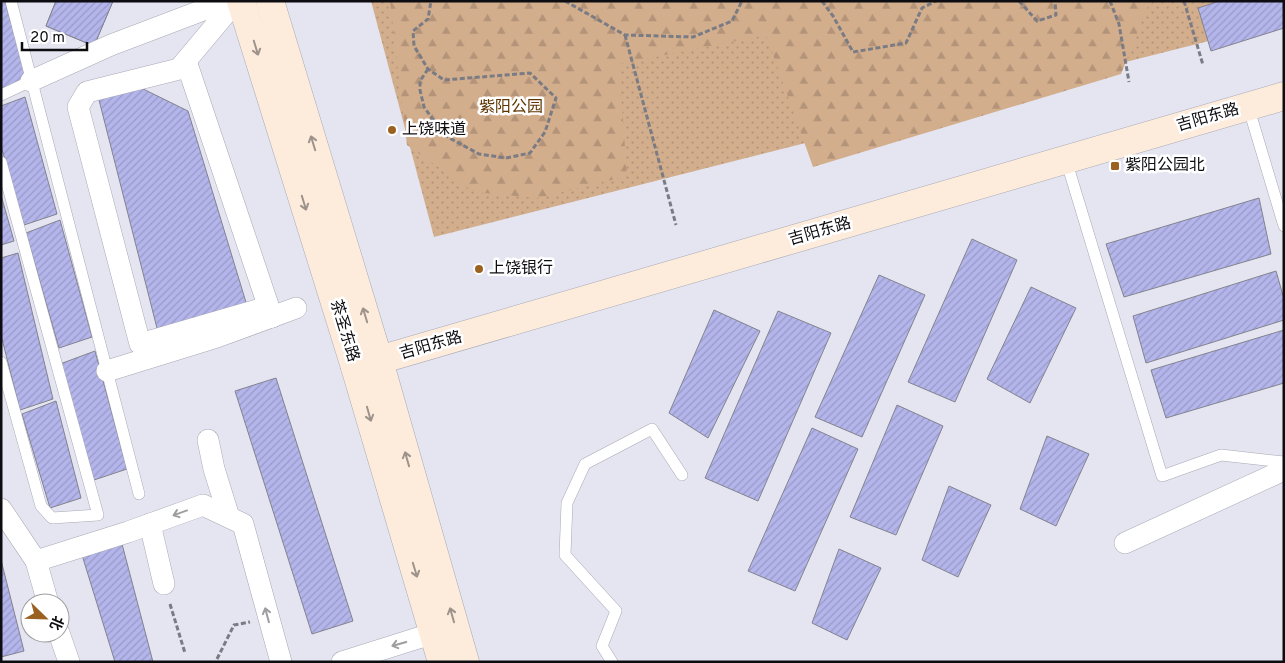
<svg xmlns="http://www.w3.org/2000/svg" width="1285" height="663" font-family="Overpass,'Noto Sans SC',sans-serif">
	<style>
		.grass { fill: url(#grass-dots) }
		.forest { fill: url(#forest-firs) }
		.building { fill: url(#building-hatch); stroke: #83838e }
		.lines { fill: none; stroke-linecap: round; stroke-linejoin: round }
		.lane-casing { stroke: #a8a9b5; stroke-width: 12 }
		.street-casing { stroke: #a8a9b5; stroke-width: 22 }
		.secondary-casing { stroke: #a8a9b5; stroke-width: 29 }
		.path { stroke: #7a7b83; stroke-width: 3; stroke-dasharray: 5 2.5; stroke-linecap: butt }
		.lane { stroke: #fff; stroke-width: 11 }
		.street { stroke: #fff; stroke-width: 21 }
		.secondary { stroke: #fdecdc; stroke-width: 28 }
		.oneway { stroke: #9d938b }
		.oneway2 { stroke: #9e9ea0 }
		.poi-dot { fill: #9b6121; stroke: #fff; stroke-width: 2 }
		.labels { text-anchor: middle; dominant-baseline: central; stroke-width: 5; stroke-linejoin: round; paint-order: stroke }
		.park-label { font-size: 16px; fill: #5e3400; stroke: #fff }
		.street-label { font-size: 16px; fill: #0d0d11; stroke: #fff }
		.poi-label { font-size: 16px; fill: #0d0d11; stroke: #fff; text-anchor: start }
	</style>
	<defs>
		<pattern id="grass-dots" width="8" height="8" patternUnits="userSpaceOnUse" patternTransform="scale(1.25)"><rect width="8" height="8" fill="#d3ae8d"/><path d="M2 2h.1M6 6h.1" fill="none" stroke="#b49479" stroke-width="1.8" stroke-linecap="round"/></pattern>
		<pattern id="forest-firs" width="22" height="20" patternUnits="userSpaceOnUse" patternTransform="scale(1.25)"><rect width="22" height="20" fill="#d3ae8d"/><path d="M5 1l3.5 6h-7zM16 11l3.5 6h-7z" fill="#b49479"/></pattern>
		<pattern id="building-hatch" width="6" height="6" patternUnits="userSpaceOnUse" patternTransform="scale(1.25)"><rect width="6" height="6" fill="#b3b5eb"/><path d="M-1 1l2-2M0 6l6-6M5 7l2-2" fill="none" stroke="#999ac8"/></pattern>
	</defs>
	<rect width="100%" height="100%" fill="#e4e5f1"/>
	<path class="grass" d="M371,1H1284V22L434,237Z"/>
	<path class="forest" d="M390,1H1150L1121,74L813,167L766,35L619,64L627,176L538,198L474,192L407,145Z"/>
	<g class="building">
		<path d="M1,1H5L27,80L1,89Z"/>
		<path d="M56,1H113L94,46L46,26Z"/>
		<path d="M56,1H113L94,46L46,26Z"/>
		<path d="M1220,1H1284V28L1211,51L1198,8Z"/>
		<path d="M137,86L188,111L248,309L159,336L98,96Z"/>
		<path d="M25,97L57,214L24,225L1,146V106Z"/>
		<path d="M1,195L14,241L1,245Z"/>
		<path d="M1259,198L1271,254L1124,297L1106,244Z"/>
		<path d="M60,220L92,337L59,348L26,233Z"/>
		<path d="M972,239L1017,260L955,402L908,382Z"/>
		<path d="M18,253L53,399L20,410L1,335V258Z"/>
		<path d="M1276,271L1284,299V320L1146,363L1133,316Z"/>
		<path d="M879,275L925,295L862,437L815,417Z"/>
		<path d="M1031,287L1076,308L1030,403L987,379Z"/>
		<path d="M714,310L760,331L708,438L669,413Z"/>
		<path d="M778,311L831,333L758,501L705,478Z"/>
		<path d="M1284,330V383L1166,418L1151,370Z"/>
		<path d="M95,351L127,469L94,480L60,364Z"/>
		<path d="M276,378L353,621L312,634L235,391Z"/>
		<path d="M56,401L81,498L50,508L22,414Z"/>
		<path d="M897,405L943,426L896,535L850,517Z"/>
		<path d="M812,428L858,449L795,591L748,571Z"/>
		<path d="M1047,436L1089,454L1056,526L1020,509Z"/>
		<path d="M949,486L991,505L958,577L922,560Z"/>
		<path d="M122,544L153,662H115L82,555Z"/>
		<path d="M839,549L881,568L847,640L812,623Z"/>
		<path d="M1,560L24,651L1,657Z"/>
	</g>
	<g class="lines">
		<g class="lane-casing">
			<g id="lane">
				<path d="M11,1L139,494"/>
				<path d="M1,95L31,81"/>
				<path d="M1248,106L1284,226"/>
				<path d="M1066,160L1162,476L1221,455L1284,462"/>
				<path d="M1,162L98,515L52,518L41,506L1,362"/>
				<path d="M612,662L602,646L616,611L565,555L567,503L585,464L652,429L682,475"/>
			</g>
		</g>
		<g class="street-casing">
			<g id="street">
				<path d="M236,1L179,69L87,92L78,107L140,344L257,310L272,317"/>
				<path d="M186,61L272,317"/>
				<path d="M31,81L111,45L227,1"/>
				<path d="M107,371L217,337L296,308"/>
				<path d="M208,440L214,469L229,517"/>
				<path d="M1,509L36,561"/>
				<path d="M150,524L164,584"/>
				<path d="M1125,543L1284,470"/>
				<path d="M48,603L36,561L128,532L203,505L243,524L281,662"/>
				<path d="M59,633L69,662"/>
				<path d="M342,662L434,633"/>
			</g>
		</g>
		<g class="secondary-casing">
			<g id="secondary">
				<path d="M241,1L355,367L442,662"/>
				<path d="M270,1L379,361L465,662"/>
				<path d="M355,367L1284,96"/>
			</g>
		</g>
		<g class="path">
			<path d="M565,1L625,35L693,37L732,21L742,1"/>
			<path d="M822,1L833,16L853,52L906,43L922,8L936,1"/>
			<path d="M1019,1L1037,21L1056,15L1055,1"/>
			<path d="M1110,1L1119,24L1129,82"/>
			<path d="M1184,1L1203,65"/>
			<path d="M625,35L676,225"/>
			<path d="M428,69L420,81V90L424,107L444,135L479,154L506,158L530,153L545,132L556,98L530,73L444,80L428,69L414,46L413,31L428,19L431,1"/>
			<path d="M170,604L185,653"/>
			<path d="M217,659L234,625L250,622"/>
		</g>
		<use href="#lane" class="lane"/>
		<use href="#street" class="street"/>
		<use href="#secondary" class="secondary"/>
	</g>
	<defs><path id="oneway-shaft" d="M-6 0H5M1.5-3L5.5 0L1.5 3" fill="none" stroke-width="1.6" stroke-linecap="round" stroke-linejoin="round" transform="scale(1.25)"/></defs>
	<g class="oneway">
		<use href="#oneway-shaft" transform="translate(256 48) rotate(73)"/>
		<use href="#oneway-shaft" transform="translate(313 143) rotate(-107)"/>
		<use href="#oneway-shaft" transform="translate(304 203) rotate(73)"/>
		<use href="#oneway-shaft" transform="translate(365 315) rotate(-107)"/>
		<use href="#oneway-shaft" transform="translate(369 414) rotate(74)"/>
		<use href="#oneway-shaft" transform="translate(407 459) rotate(-106)"/>
		<use href="#oneway-shaft" transform="translate(415 570) rotate(73)"/>
		<use href="#oneway-shaft" transform="translate(452 615) rotate(-106)"/>
	</g>
	<g class="oneway2">
		<use href="#oneway-shaft" transform="translate(180 513) rotate(160)"/>
		<use href="#oneway-shaft" transform="translate(267 615) rotate(-105)"/>
		<use href="#oneway-shaft" transform="translate(399 644) rotate(164)"/>
	</g>
	<g class="poi-dot">
		<circle cx="392" cy="130" r="5"/>
		<rect x="1110" y="161" width="10" height="10" rx="2.5"/>
		<circle cx="479" cy="269" r="5"/>
	</g>
	<g class="labels">
		<g class="park-label">
			<text x="511" y="108">紫阳公园</text>
		</g>
		<g class="street-label">
			<text transform="translate(1208 118) rotate(-16)">吉阳东路</text>
			<text transform="translate(820 232) rotate(-16)">吉阳东路</text>
			<text transform="translate(344 331) rotate(73)">茶圣东路</text>
			<text transform="translate(431 346) rotate(-16)">吉阳东路</text>
		</g>
		<g class="poi-label">
			<text x="402" y="130">上饶味道</text>
			<text x="1125" y="166">紫阳公园北</text>
			<text x="489" y="269">上饶银行</text>
		</g>
	</g>
	<rect width="1285" height="663" fill="none" stroke="#0d0d11" stroke-width="5"/>
	<g transform="translate(45 618) rotate(113)"><circle r="24" fill="#ffffff" stroke="#9e9ea0"/>
	<path d="M0-4L9 19L0 12L-9 19Z" fill="#9b6121"/>
	<text y="-8" font-size="14" font-weight="bold" text-anchor="middle" fill="#0d0d11">北</text>
	</g>
	<path d="M22 42v8h65v-8" fill="none" stroke="#0d0d11" stroke-width="2.5"/>
	<text x="30" y="42" font-size="15" fill="#0d0d11" stroke="#ffffff" stroke-width="4" paint-order="stroke">20 m</text>
</svg>
